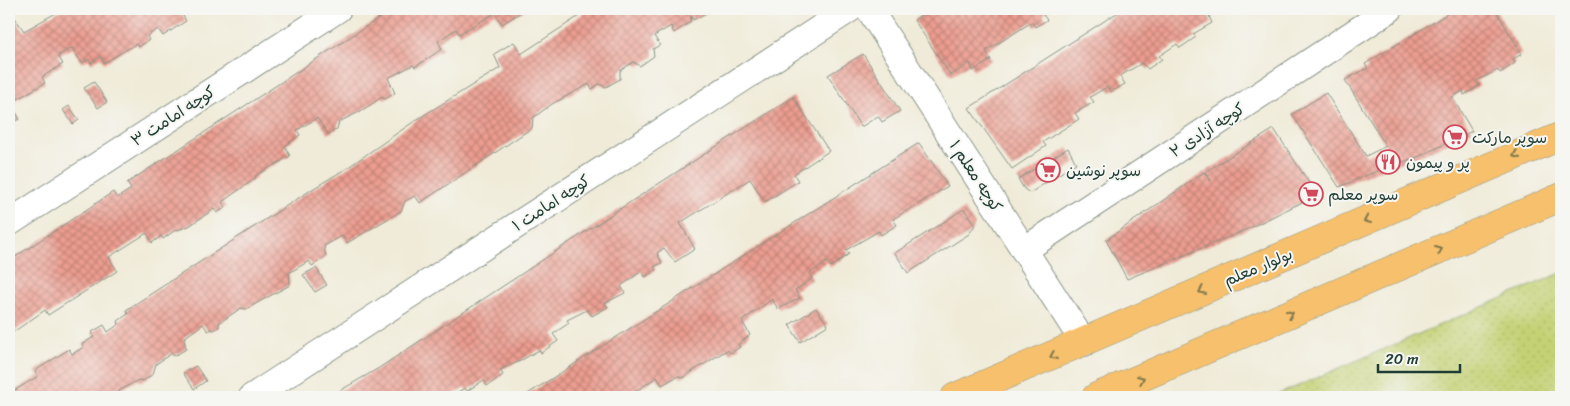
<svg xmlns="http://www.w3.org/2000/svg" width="1570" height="406" font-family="Sriracha,'Playpen Sans Arabic',sans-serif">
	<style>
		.park { fill: url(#park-dots); stroke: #728854 }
		.building { fill: url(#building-cross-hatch) }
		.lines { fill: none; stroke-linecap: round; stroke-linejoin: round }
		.street-casing { stroke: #889486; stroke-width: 28 }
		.primary-casing { stroke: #889486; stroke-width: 29 }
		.street { stroke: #fff; stroke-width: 26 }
		.primary { stroke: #f7c06c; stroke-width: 28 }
		.oneway { stroke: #80784d }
		.labels { text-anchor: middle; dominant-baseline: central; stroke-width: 4; stroke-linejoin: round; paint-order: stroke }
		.street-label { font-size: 16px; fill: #1f3d34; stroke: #f6f6f2 }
		.poi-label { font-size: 16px; fill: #1f3d34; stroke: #f6f6f2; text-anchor: start }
	</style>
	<defs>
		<pattern id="park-dots" width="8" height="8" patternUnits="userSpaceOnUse" patternTransform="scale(1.25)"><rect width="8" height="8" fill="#c4d274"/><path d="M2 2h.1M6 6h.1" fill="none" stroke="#a8b565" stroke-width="1.8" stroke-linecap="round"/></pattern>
		<pattern id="building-cross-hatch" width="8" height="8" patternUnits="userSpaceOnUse" patternTransform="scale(1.25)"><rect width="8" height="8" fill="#ec9d90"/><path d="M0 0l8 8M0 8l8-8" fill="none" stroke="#bf8176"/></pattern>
	</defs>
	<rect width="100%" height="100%" fill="#f6f6f2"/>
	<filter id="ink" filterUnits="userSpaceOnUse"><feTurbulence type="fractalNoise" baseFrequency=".02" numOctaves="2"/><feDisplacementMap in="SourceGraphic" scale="10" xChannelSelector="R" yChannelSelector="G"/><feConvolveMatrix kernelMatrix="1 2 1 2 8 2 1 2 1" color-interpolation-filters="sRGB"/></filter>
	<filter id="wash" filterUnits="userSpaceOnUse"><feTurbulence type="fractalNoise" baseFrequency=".0096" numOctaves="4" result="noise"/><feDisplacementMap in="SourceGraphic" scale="20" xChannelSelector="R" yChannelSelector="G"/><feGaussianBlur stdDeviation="1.12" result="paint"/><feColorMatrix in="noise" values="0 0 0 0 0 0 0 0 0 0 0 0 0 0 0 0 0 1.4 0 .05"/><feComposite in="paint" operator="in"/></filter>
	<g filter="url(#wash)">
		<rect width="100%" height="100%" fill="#f0ebd8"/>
		<path class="park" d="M1561,273V397H1272Z"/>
		<g id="blocks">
			<g class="building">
				<path d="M9,9L24,31L63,9H190L182,14L186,21L163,36L158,29L147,36L149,40L139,47L136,44L104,63L101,57L91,63L89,59L82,63L72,48L58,56L63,64L42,77L45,83L14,101L12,99L9,101Z"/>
				<path d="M393,9H526L502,24L495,13L459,34L456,29L438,41L442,49L415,67L413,65L388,78L395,93L385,99L382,97L361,111L339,122L337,129L328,134L317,118L297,130L300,135L285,146L290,156L255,176L256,178L222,202L226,207L217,213L214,209L189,226L174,231L163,239L161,236L152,243L147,233L109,257L117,271L48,315L45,310L9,335V261L113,192L117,198L131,189L127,183Z"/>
				<path d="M590,9H713L693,20L691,16L690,22L674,33L671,26L654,36L660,45L653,49L654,56L640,66L633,62L620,71V79L606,87L599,84L592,89L589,84L552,104L533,118L532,128L420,203L415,196L405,201L401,211L347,243L342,236L324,246L326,257L312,266L309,261L289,273L290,285L246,309L241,308L219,323V327L214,330L211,329L208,331L203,324L184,338L186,349L174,356L172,353L156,364L153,374L143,381L138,380L119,391L118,397H9V394L38,376L35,371L69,349L72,354L84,347L82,344L94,337L92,332L104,325L108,332L119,324L118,321L128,314L126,310L314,188L347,168L416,120L500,68L494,54L514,42L521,54Z"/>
				<path d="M931,9H1051L1043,15L1047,20L1035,27L1032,22L986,51L991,60L973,71L970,63L951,76L914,20Z"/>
				<path d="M1123,9H1222L1209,16L1212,23L1193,34L1196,37L1180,48L1177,44L1159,56L1162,59L1148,69L1142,63L1120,76L1125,84L1111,92L1107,87L1090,97L1094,102L1075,113L1079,119L1043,142L1046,146L1012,169L969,108Z"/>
				<path d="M1455,9H1495L1522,54L1513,59L1515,63L1500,73L1498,70L1476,81L1480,85L1464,95L1463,91L1452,97L1472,131L1420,156L1377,171L1339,187L1292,114L1326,93L1366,156L1386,146L1345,80L1368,68L1365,64Z"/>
				<path d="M863,54L900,111L882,122L878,116L861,127L828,75Z"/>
				<path d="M94,82L107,102L98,108L84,88Z"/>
				<path d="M793,97L829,151L794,174L798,181L765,202L750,179L680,223L695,249L675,262L664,248L657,253L662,263L654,267L656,270L645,277L642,271L621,286L625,293L605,303L608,307L592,316L587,310L567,320L569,323L553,334L558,341L541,353L539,350L520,361L500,370L503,375L487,386L484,380L467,391L465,388L449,397H329L379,368L635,199Z"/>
				<path d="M9,102L20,119L9,124Z"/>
				<path d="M69,106L79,120L73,124L63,110Z"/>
				<path d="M1274,129L1317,195L1243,231L1127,279L1106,240L1204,172L1211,181L1205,172Z"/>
				<path d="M919,143L948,186L893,219L897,225L881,235L879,231L846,250L849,254L831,267L827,262L810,273L812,279L795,290L800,298L778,309L772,299L742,321L750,335L738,344L740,347L731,353L727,350L682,378L678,376L662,385L657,377L627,397H523Z"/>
				<path d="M1068,148L1076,163L1030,193L1024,189L1018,179L1054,157L1056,160L1055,156Z"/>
				<path d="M964,209L975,225L969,234L908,273L895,253Z"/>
				<path d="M316,268L327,285L315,292L303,275Z"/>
				<path d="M816,308L828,325L800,342L789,325Z"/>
				<path d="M196,366L206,381L194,389L183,373Z"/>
			</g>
		</g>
	</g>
	<g filter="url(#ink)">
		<use href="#blocks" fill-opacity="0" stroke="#889486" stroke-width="1"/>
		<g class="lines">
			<g class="street-casing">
				<g id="street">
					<path d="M869,9L1084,343"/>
					<path d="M9,223L338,9"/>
					<path d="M1024,250L1390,9"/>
					<path d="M252,397L850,9"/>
				</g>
			</g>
			<g class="primary-casing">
				<g id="primary">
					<path d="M955,397L1561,136"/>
					<path d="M1096,397L1561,197"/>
				</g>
			</g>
			<use href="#street" class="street"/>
			<use href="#primary" class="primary"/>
		</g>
		<defs><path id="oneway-chevron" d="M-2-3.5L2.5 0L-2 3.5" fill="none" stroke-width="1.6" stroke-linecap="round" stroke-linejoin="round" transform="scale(1.25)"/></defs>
		<g class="oneway">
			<use href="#oneway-chevron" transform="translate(1516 155) rotate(157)"/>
			<use href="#oneway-chevron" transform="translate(1367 220) rotate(157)"/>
			<use href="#oneway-chevron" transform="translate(1439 250) rotate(-23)"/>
			<use href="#oneway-chevron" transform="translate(1202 291) rotate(157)"/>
			<use href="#oneway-chevron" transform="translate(1290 314) rotate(-23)"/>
			<use href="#oneway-chevron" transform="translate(1053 356) rotate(157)"/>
			<use href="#oneway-chevron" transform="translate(1141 379) rotate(-23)"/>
		</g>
	</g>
	<defs>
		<g id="supermarket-ring" transform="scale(1.25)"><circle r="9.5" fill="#f6f6f2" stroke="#d1495b" stroke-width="1.5"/><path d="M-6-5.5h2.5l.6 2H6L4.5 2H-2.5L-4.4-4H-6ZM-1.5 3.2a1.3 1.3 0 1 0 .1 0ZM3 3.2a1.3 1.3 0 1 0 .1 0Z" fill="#d1495b"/></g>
		<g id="restaurant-ring" transform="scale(1.25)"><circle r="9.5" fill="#f6f6f2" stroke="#d1495b" stroke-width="1.5"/><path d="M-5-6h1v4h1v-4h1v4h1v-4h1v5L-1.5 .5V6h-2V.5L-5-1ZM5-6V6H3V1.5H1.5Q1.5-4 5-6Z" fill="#d1495b"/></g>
	</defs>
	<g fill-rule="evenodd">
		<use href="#supermarket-ring" x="1455" y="137"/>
		<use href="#restaurant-ring" x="1388" y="162"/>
		<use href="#supermarket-ring" x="1048" y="170"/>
		<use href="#supermarket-ring" x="1311" y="194"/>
	</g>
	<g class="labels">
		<g class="street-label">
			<text transform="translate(173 116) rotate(-33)">کوچه امامت ۳</text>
			<text transform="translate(1207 130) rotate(-33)">کوچه آزادی ۲</text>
			<text transform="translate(976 176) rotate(57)">کوچه معلم ۱</text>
			<text transform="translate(551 203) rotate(-33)">کوچه امامت ۱</text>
			<text transform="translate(1258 267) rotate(-23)">بولوار معلم</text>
		</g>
		<g class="poi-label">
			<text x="1472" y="137">سوپر مارکت</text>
			<text x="1406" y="162">پر و پیمون</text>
			<text x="1066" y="170">سوپر نوشین</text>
			<text x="1328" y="194">سوپر معلم</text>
		</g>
	</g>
	<rect width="1570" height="406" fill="none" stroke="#f6f6f2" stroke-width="30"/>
	<path d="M1378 364v8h82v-8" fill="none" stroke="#1f3d34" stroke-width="2.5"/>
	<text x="1385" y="364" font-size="15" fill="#1f3d34" stroke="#f6f6f2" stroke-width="4" paint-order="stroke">20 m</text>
</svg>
